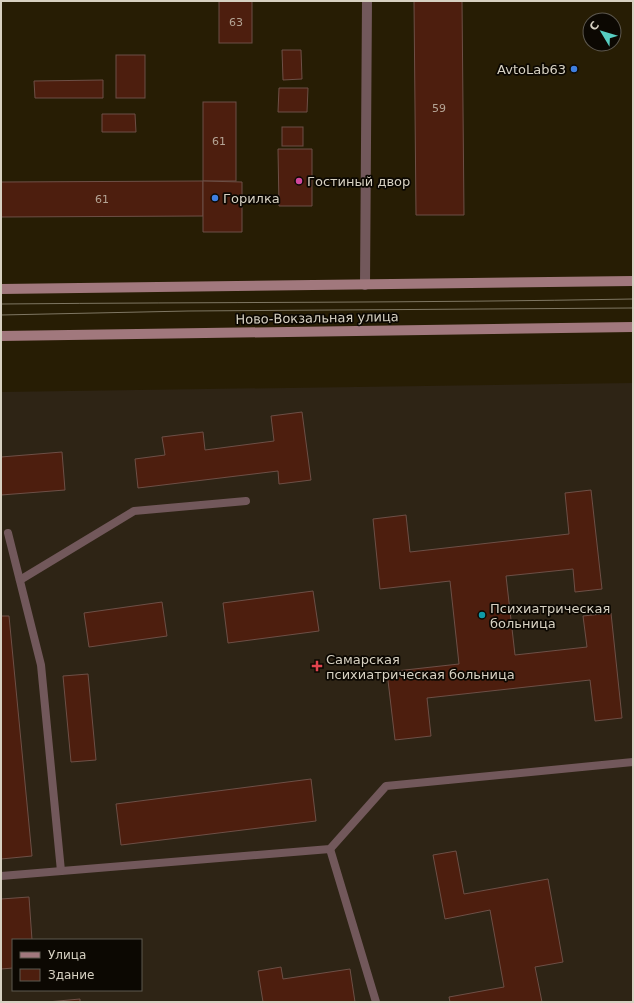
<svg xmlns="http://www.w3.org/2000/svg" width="634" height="1003" font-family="'DejaVu Sans',sans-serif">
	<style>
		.medical { fill: #2e2415; fill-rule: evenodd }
		.building { fill: #4d1e0e; stroke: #6d4f46 }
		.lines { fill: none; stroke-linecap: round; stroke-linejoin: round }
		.service { stroke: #72585b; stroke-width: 8 }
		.tertiary { stroke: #72585b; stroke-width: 10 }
		.secondary { stroke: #a1787d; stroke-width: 10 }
		.tram { stroke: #7f7763; stroke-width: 1 }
		.shop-dot { fill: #3f7fe0; stroke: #0c0802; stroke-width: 1.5 }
		.hotel-dot { fill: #d1479c; stroke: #0c0802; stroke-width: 1.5 }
		.culture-dot { fill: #0f9aa8; stroke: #0c0802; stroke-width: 1.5 }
		.health-dot { fill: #e0444e; stroke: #0c0802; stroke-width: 1.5 }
		.labels { text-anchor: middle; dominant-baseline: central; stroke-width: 3.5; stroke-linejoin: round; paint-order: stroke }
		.number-label { font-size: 11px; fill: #b4a495 }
		.poi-label { font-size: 13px; fill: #d7d1c2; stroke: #0c0802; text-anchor: start }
		.street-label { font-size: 13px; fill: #d7d1c2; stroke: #0c0802 }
	</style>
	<rect width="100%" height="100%" fill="#271d04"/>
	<path class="medical" d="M633,383V1002H1V392ZM13,940H141V990H13Z"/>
	<g class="building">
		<rect x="219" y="1" width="33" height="42"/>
		<path d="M414,1H462L464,215H416Z"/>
		<path d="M282,50H301L302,79L283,80Z"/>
		<rect x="116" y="55" width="29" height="43"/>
		<path d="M103,80V98H35L34,81Z"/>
		<path d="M279,88H308L307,112H278Z"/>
		<rect x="203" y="102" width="33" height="79"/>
		<path d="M102,114H135L136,132H102Z"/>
		<rect x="282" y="127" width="21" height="19"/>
		<path d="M278,149H312V206H279Z"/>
		<path d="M203,181V216L1,217V182Z"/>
		<path d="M203,181L242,182V232H203Z"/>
		<path d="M302,412L311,480L279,484L278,471L138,488L135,459L165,455L162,437L203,432L205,450L274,441L271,416Z"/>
		<path d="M62,452L65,490L1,495V457Z"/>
		<path d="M591,490L602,589L575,592L573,569L506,576L515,655L587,647L583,616L611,613L622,718L595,721L590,680L427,698L431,736L395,740L387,672L459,664L450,581L380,589L373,519L406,515L410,552L569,534L565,493Z"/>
		<path d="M313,591L319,631L228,643L223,603Z"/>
		<path d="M162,602L167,636L89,647L84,613Z"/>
		<path d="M1,616H9L32,856L1,859Z"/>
		<path d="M88,674L96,760L71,762L63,676Z"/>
		<path d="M311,779L316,821L121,845L116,804Z"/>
		<path d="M456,851L464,894L548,879L563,962L535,967L542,1002H450L449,997L504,987L490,910L445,919L433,855Z"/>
		<path d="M29,897L32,940H13V968L1,969V899Z"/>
		<path d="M281,967L283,979L350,969L355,1002H263L258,971Z"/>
		<path d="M80,999V1002H47Z"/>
	</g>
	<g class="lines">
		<g class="service">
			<path d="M8,533L41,665L61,871"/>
			<path d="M20,580L134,511L246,501"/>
			<path d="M330,849L376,1002"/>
			<path d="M1,876L330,849L386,786L633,762"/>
		</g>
		<path class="tertiary" d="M365,285L367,1"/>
		<g class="secondary">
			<path d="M1,289L633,281"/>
			<path d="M1,336L633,327"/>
		</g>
		<g class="tram">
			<path d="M1,304C212,302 422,303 633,299"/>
			<path d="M1,315L188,311L633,308"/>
		</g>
	</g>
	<g class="shop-dot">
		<circle cx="574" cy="69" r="4"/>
		<circle cx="215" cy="198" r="4"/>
	</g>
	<circle class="hotel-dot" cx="299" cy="181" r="4"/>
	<circle class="culture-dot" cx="482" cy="615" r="4"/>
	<path class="health-dot" d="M315 660h4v4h4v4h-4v4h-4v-4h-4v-4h4z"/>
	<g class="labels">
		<g class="number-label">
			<text x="236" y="22">63</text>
			<text x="439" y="108">59</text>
			<text x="219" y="141">61</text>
			<text x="102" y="199">61</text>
		</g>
		<g class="poi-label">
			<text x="566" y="69" text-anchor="end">AvtoLab63</text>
			<text x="307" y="181">Гостиный двор</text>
			<text x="223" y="198">Горилка</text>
			<text x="490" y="608">Психиатрическая<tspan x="490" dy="15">больница</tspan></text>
			<text x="326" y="659">Самарская<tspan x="326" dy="15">психиатрическая больница</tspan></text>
		</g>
		<g class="street-label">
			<text transform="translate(317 318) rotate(-1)">Ново-Вокзальная улица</text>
		</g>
	</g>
	<rect width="634" height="1003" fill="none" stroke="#d7d1c2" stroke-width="4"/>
	<rect x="12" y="939" width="130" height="52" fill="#0c0802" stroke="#5d584f"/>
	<rect x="20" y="952" width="20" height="6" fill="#a1787d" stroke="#5d584f"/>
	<text x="48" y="959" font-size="12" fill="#d7d1c2">Улица</text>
	<rect x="20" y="969" width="20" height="12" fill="#4d1e0e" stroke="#5d584f"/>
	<text x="48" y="979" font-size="12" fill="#d7d1c2">Здание</text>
	<g transform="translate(602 32) rotate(308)"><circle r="19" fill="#0c0802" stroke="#5d584f"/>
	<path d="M0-3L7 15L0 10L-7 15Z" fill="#57cec2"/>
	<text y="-6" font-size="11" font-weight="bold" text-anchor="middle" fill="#d7d1c2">С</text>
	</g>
</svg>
